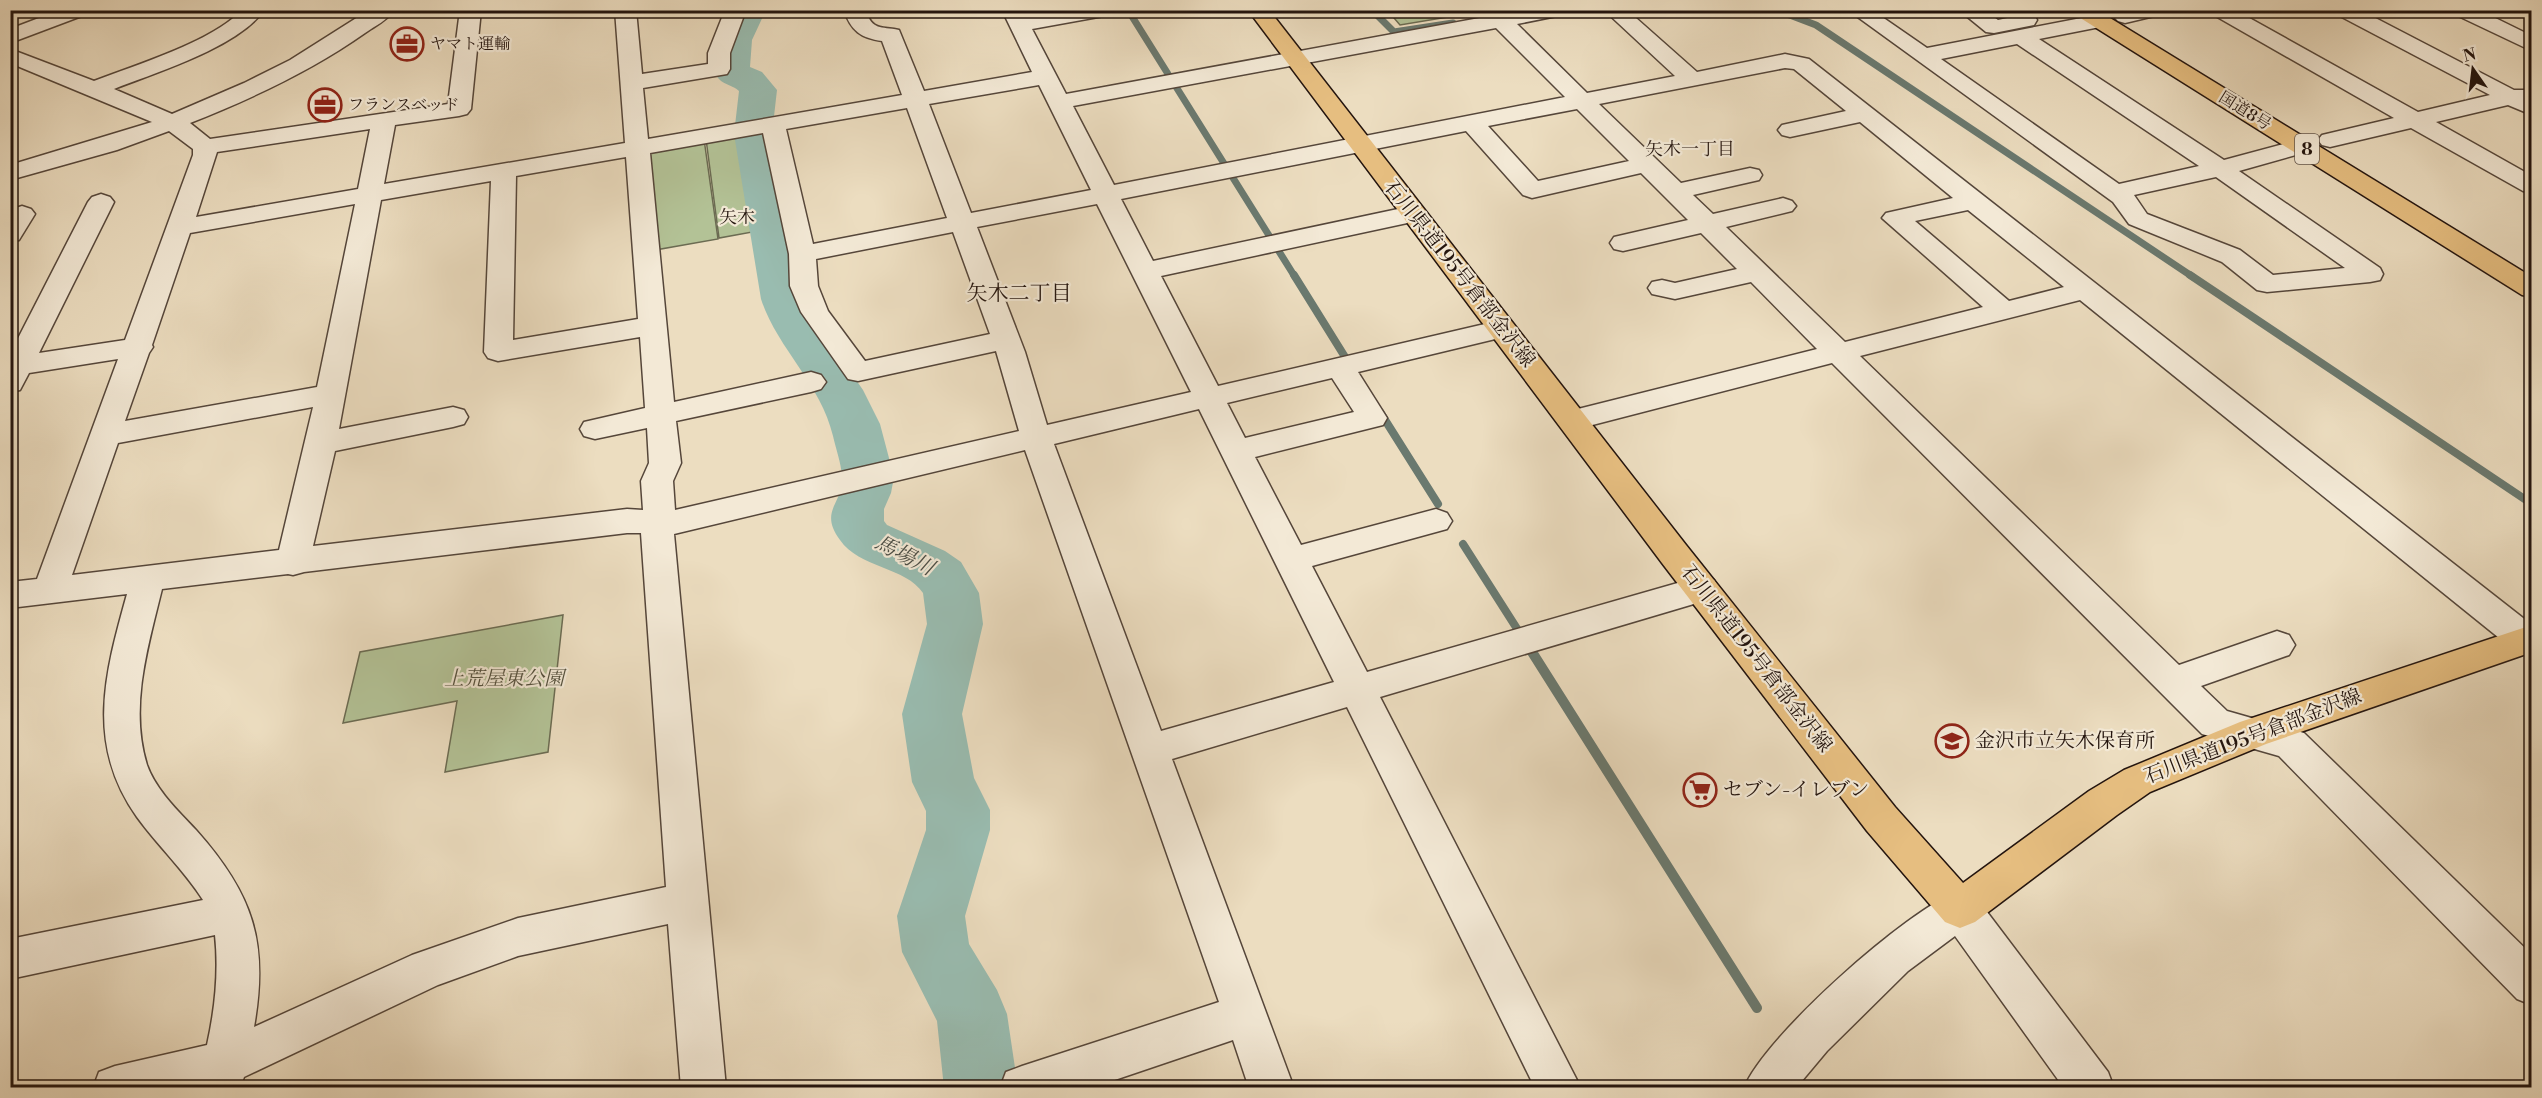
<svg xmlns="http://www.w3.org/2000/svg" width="2542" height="1098" font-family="'Libre Bodoni','Noto Serif JP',serif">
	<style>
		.green { fill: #b3c296; stroke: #6b6b52; stroke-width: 1.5 }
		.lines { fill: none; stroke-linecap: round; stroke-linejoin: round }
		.stream-far2 { stroke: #6a796f; stroke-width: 7 }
		.stream-far1 { stroke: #6a796f; stroke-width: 8 }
		.stream { stroke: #6a796f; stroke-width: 10 }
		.river { fill: #99bcb0; fill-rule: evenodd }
		.minor-casing { stroke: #55463a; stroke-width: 3 }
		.major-casing { stroke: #23140e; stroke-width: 3 }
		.highway-casing { stroke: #23140e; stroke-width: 3 }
		.minor { fill: #f3e9d6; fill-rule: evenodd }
		.major { fill: #e6be80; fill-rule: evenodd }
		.highway { fill: #e6be80; fill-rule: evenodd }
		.labels { text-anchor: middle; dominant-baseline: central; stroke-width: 4.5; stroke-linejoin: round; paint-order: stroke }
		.far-poi-label { font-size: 16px; fill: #23140e; stroke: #f3e9d6; text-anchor: start }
		.far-street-label { font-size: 16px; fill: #23140e; stroke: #f3e9d6 }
		.far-neighbourhood-label { font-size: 18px; fill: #23140e; stroke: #f3e9d6 }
		.shield { fill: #f3e9d6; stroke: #61544a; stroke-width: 1.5 }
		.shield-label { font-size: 18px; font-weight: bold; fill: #23140e }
		.far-quarter-label { font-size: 18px; fill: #23140e; stroke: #f3e9d6 }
		.street-label { font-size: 20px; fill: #23140e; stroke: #f3e9d6 }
		.park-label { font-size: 20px; font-style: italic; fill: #55513e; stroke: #f3e9d6 }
		.poi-label { font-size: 20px; fill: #23140e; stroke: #f3e9d6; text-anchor: start }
		.neighbourhood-label { font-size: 21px; fill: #23140e; stroke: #f3e9d6 }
		.water-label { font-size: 21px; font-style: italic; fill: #4c4f47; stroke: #f3e9d6 }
	</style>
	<rect width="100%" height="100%" fill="#ecddc0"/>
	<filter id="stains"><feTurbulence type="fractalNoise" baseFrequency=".00333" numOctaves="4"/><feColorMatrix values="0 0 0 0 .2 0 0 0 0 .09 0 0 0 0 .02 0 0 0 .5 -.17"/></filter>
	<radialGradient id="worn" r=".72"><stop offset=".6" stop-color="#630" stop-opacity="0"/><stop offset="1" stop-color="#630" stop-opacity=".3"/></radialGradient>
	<g class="green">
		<path d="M1388,11H1484L1400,25Z"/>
		<path d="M739,134L745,154L758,231L719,238L706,139Z"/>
		<path d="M704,139L718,239L655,250L647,154L656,148Z"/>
		<path d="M563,615L548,752L445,772L457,701L343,723L360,652Z"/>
	</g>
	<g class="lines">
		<g class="stream-far2">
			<path d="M1128,10L1295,277"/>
			<path d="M1372,10L1394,32L1453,23"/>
			<path d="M1777,10L1816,25L2193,277"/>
		</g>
		<g class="stream-far1">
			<path d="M1294,275L1350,365"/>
			<path d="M2190,275L2532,504"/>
			<path d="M1380,412L1438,504"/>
			<path d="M1463,544L1521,635"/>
		</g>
		<path class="stream" d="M1520,633L1757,1008"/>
		<path class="river" d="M731,10H766L752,40L750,67L762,72L777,90L772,134L805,299L811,315L863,390L880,424L894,477L891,493L884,509V521L887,525L945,551L961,562L979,593L983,624L962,714L974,778L990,810V830L965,916L969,944L997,990L1007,1014L1018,1088H944L937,1021L902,952L897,916L926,830V811L912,782L902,714L927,624L923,593C906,567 859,568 840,540C818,510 844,504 842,476C841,463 836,449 833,436C821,384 777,348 761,299L734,134L739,91C733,85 724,85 719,79C702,61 721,27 731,10Z"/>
		<g class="minor-casing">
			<g id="minor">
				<path d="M60,10H90L87,14L10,43V29Z"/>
				<path d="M242,10H264C239,47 155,73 114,89L172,114L244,83L290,60L369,10H394C388,20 375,26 365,33C311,71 251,99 190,123L210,139L448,104L460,10H481L471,109L467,114L459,116L395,125L384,184L625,143L615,10H636L642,74L708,64V53L725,10H746L730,53V69L727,74L643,88L648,139L902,95L882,41C861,38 851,31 844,10H865C873,31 880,26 899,30L924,91L1032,72L1002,10H1023L1026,17L1065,10H1114L1111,14L1104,16L1032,29L1066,94L1523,10H1570L1567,14L1517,24L1587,93L1675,76L1604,10H1627L1697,72L1785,54L1809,59L2532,625V652L2526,654L2514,650L2080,300L1860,356L2179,665L2277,631L2289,635L2295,645L2289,655L2201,686L2227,711L2304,733L2532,955V1005L2517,999L2279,756L2202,734L1832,363L1573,430L1562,427L1558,420L1562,413L1817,349L1751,282L1675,299L1652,294L1648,288L1652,282L1662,280L1675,283L1737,269L1701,233L1623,251L1614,249L1610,243L1614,237L1688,220L1641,173L1532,198L1523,195L1466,131L1121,199L1153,261L1412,206L1421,209L1425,214L1421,219L1412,222L1161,276L1218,386L1502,320L1512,323L1516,329L1512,335L1358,372L1387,418L1383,425L1255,457L1301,545L1436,509L1447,513L1452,521L1447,529L1312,566L1367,672L1702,576L1714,580L1719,589L1714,598L1380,697L1581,1088H1535L1347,707L1172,759L1294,1088H1249L1233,1040L1091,1088H1000L1006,1072L1022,1066L1219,1002L1025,450L674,534L726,1088H681L668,924L518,956L438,985L244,1077L240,1088H93L99,1072L115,1066L207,1045C215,1009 219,972 215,935L10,979V939L203,900C184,870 158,846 137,817C85,744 105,673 127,594L10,608V582L37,579L118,359L29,373L20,390L10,392V354L88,202L92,197L101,194L110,197L114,202L39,353L125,340L193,155V149L169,131L117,150L10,180V165L152,122L10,63V49L94,81C135,65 212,42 242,10ZM1496,28L1565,97L1114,185L1073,106ZM1785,68L1794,69L1846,111L1782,125L1778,130L1782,135L1790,137L1860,122L1953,198L1886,213L1882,218L1983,307L1845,342L1726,227L1792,211L1796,206L1792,201L1783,198L1713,214L1693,195L1759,180L1762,175L1759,170L1750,168L1681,183L1599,104ZM1039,85L1091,190L971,213L929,104ZM907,108L947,218L813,244L786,129ZM1577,109L1629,161L1538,181L1488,126ZM370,129L358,189L196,217L217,152ZM763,133L789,254L790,286L801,312L848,379L858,381L996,351L1019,431L675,510L673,481L681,463L676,421L811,392L821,389L826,382L821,375L811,372L674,402L650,153ZM626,157L638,319L513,340L516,176ZM491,181L484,352L488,358L498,361L640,337L645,408L584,422L580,429L584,436L595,439L647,428L649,463L641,481L643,510L627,509L313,546L335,451L453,427L464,424L468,417L464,410L453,407L339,429L381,200ZM355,204L317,387L125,421L149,353L153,347L152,345L190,233ZM1097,204L1191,392L1047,425L1025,352L977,227ZM1968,210L2064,287L2009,301L1915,221ZM953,232L990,334L865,361L828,311L818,286L816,259ZM1332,378L1354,412L1245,438L1227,403ZM313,407L279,550L72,575L118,443ZM1199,409L1334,682L1161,731L1054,444ZM627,533H641L666,887L518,918L412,955L254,1027C269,942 253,894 196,830C178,811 156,790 147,765C129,707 148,646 162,589L288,574L293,575L304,572Z"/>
				<path d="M1848,10H1872L1927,48L2097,15L2105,16L2108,21L2105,26L2039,39L2224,160L2302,139L2310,141L2314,146L2310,151L2239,171L2380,268L2383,274L2380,280L2370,282L2267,292L2257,290L2222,262L2129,224L2113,202ZM2017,44L2199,166L2119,184L1941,59ZM2216,177L2345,268L2273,275L2240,250L2147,214L2134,195Z"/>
				<path d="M1959,10H1984L1998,20L2026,14L2034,15L2037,20L2034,25L1994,33L1986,32Z"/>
				<path d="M2126,10H2166L2163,14L2125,23L2118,21L2114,17L2118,13Z"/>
				<path d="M2209,10H2235L2418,112L2490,95L2336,14L2333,10H2360L2514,90H2529L2532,94V115L2508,105L2436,122L2532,176V193L2523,191L2411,128L2330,147L2322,145L2318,140L2322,135L2394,118L2212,14Z"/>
				<path d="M2451,10H2479L2532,36V51L2454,14Z"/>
				<path d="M22,206L31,209L35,214L19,240L10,242V212L13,209Z"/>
				<path d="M1960,890L1975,896L2108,1072L2114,1088H2064L1955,936L1908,971L1827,1051L1796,1088H1744C1765,1036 1907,910 1960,890Z"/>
			</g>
		</g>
		<g class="major-casing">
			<path id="major" d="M1248,10H1269L1686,545L1895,807L1963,883L2089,791L2124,770L2240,722L2532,625V652L2266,744L2150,792L2117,815L1975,922L1960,928L1945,922L1867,831L1662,563Z"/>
		</g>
		<g class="highway-casing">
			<path id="highway" d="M2071,10H2097L2532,277V297L2522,295L2074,14Z"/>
		</g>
		<use href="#minor" class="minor"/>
		<use href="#major" class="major"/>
		<use href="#highway" class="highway"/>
	</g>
	<defs>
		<g id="office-ring" transform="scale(1.725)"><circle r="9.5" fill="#f3e9d6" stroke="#8f2418" stroke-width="1.5"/><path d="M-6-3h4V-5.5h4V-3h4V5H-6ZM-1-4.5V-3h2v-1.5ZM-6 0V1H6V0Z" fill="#8f2418"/></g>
		<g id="school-ring" transform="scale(1.725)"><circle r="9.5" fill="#f3e9d6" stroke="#8f2418" stroke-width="1.5"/><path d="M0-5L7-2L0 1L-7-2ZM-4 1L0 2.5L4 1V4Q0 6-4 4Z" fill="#8f2418"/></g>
		<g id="supermarket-ring" transform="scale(1.725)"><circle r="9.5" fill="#f3e9d6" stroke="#8f2418" stroke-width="1.5"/><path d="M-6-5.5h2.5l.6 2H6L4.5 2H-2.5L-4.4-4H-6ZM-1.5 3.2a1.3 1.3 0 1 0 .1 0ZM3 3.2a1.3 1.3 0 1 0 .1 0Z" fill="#8f2418"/></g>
	</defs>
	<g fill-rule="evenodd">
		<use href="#office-ring" x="407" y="44"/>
		<use href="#office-ring" x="325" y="105"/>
		<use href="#school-ring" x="1952" y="741"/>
		<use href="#supermarket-ring" x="1700" y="790"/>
	</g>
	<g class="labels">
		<g class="far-poi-label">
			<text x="430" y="44">ヤマト運輸</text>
			<text x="348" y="105">フランスベッド</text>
		</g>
		<g class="far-street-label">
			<text transform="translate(2245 111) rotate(32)">国道8号</text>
		</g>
		<g class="far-neighbourhood-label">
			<text x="1690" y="149">矢木一丁目</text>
		</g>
		<rect class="shield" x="2295" y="134" width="24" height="30" rx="4.5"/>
		<g class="shield-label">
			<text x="2307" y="149">8</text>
		</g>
		<g class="far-quarter-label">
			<text x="737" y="217">矢木</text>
		</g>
		<g class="street-label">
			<text transform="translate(1459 274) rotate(52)">石川県道195号倉部金沢線</text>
			<text transform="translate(1756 659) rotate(52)">石川県道195号倉部金沢線</text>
			<text transform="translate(2253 737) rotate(-21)">石川県道195号倉部金沢線</text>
		</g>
		<g class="park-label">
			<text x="504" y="679">上荒屋東公園</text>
		</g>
		<g class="poi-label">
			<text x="1975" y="741">金沢市立矢木保育所</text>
			<text x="1723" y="790">セブン-イレブン</text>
		</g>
		<g class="neighbourhood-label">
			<text x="1019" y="294">矢木二丁目</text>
		</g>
		<g class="water-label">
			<text transform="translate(904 556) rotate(27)">馬場川</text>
		</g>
	</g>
	<rect width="2542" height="1098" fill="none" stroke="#ecddc0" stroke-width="36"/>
	<rect x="12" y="12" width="2518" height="1074" fill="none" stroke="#23140e" stroke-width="3"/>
	<rect x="18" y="18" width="2506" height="1062" fill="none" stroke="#23140e" stroke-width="1.5"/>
	<g transform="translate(2473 69) rotate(346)" stroke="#f3e9d6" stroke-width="4.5" paint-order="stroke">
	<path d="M0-4.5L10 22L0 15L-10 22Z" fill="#23140e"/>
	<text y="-9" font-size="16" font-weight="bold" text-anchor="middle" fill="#23140e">N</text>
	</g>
	<rect width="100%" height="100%" filter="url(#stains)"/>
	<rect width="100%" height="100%" fill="url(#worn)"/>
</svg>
